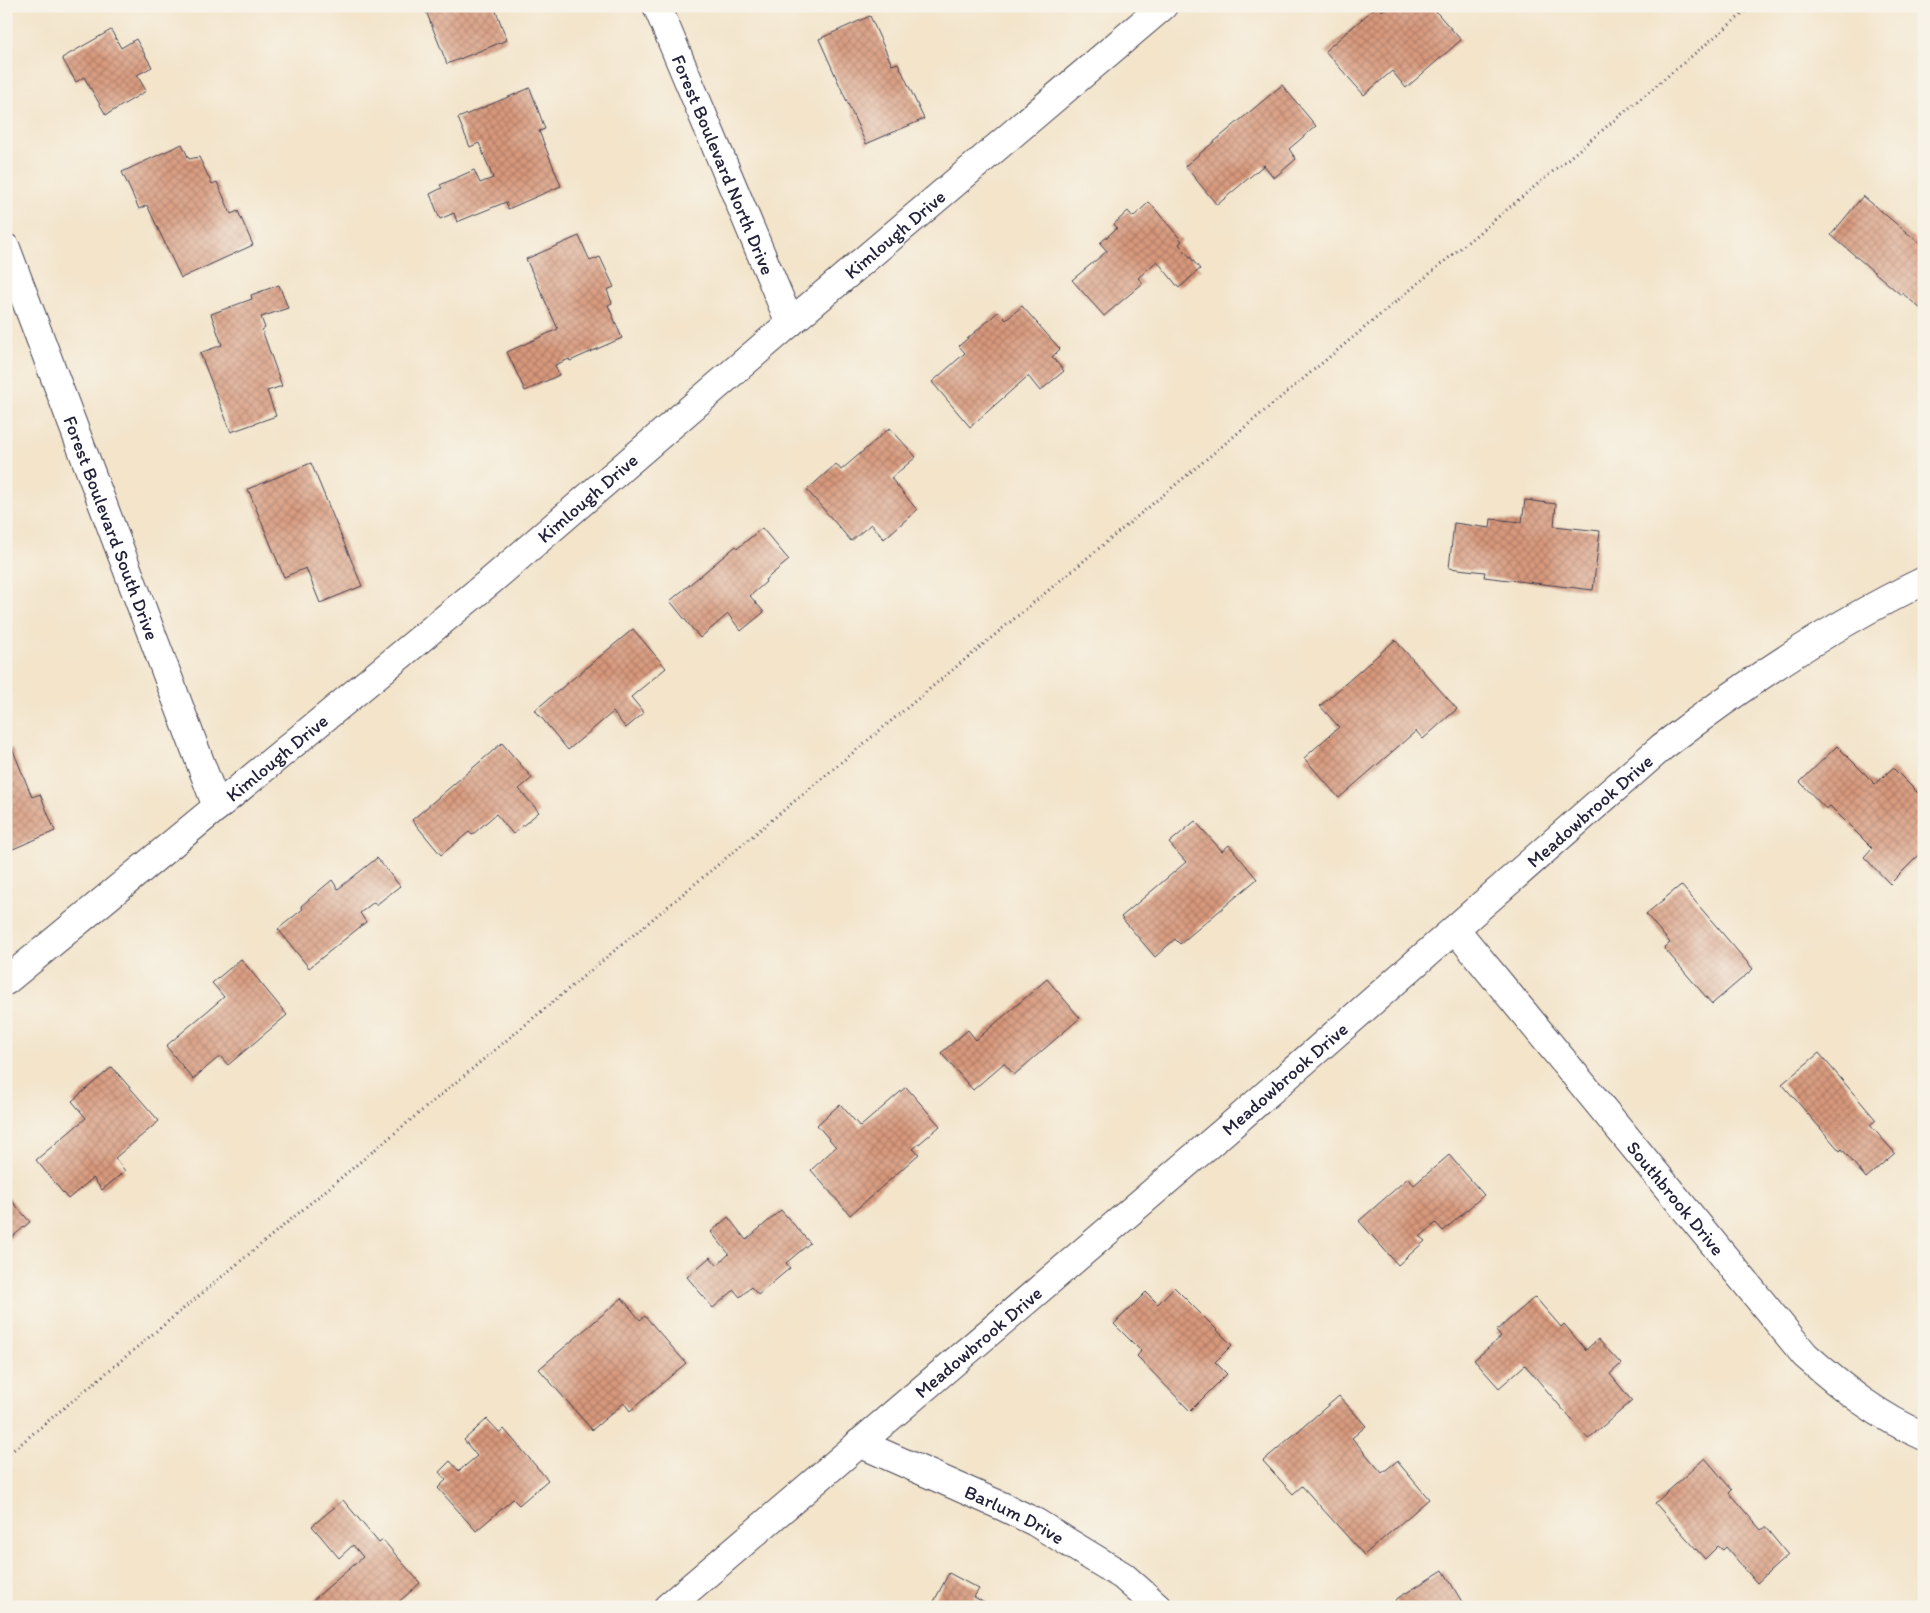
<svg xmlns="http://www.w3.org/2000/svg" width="1930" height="1613" font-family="Itim,sans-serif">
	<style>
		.building { fill: url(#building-cross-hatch) }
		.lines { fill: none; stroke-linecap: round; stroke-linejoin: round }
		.minor-casing { stroke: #413f50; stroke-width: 30 }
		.path { stroke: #413f50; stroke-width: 3; stroke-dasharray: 1 4; stroke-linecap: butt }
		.minor { stroke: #fff; stroke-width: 28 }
		.labels { text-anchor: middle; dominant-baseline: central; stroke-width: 4; stroke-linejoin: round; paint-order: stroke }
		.street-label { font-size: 19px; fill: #22223b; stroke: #f7f3e8 }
	</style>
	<defs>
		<pattern id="building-cross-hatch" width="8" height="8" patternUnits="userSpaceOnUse" patternTransform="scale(1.25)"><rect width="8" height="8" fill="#d8997c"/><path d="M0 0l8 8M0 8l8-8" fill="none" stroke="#af7c67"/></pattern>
	</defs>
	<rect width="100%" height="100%" fill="#f7f3e8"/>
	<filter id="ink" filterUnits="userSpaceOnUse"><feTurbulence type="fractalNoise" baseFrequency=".02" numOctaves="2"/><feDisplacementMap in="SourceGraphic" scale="10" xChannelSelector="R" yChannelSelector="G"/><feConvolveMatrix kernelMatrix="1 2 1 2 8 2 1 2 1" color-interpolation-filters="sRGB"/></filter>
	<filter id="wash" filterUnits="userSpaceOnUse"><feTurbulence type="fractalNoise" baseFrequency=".0096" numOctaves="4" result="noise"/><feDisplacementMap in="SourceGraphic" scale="20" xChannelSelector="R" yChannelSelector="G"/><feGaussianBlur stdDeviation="1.12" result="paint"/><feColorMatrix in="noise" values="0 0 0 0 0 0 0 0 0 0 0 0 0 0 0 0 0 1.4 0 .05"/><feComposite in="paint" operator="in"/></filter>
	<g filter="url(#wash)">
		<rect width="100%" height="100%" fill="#f3e4ca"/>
		<g id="blocks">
			<g class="building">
				<path d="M424,6H494L507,40L447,64Z"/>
				<path d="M1377,6L1382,11L1388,6H1431L1461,40L1406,88L1392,71L1364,95L1325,51Z"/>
				<path d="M870,16L892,65L898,63L924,119L866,144L819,39Z"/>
				<path d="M111,30L121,48L136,39L152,67L137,75L146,91L106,115L84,77L76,82L62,58Z"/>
				<path d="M1282,85L1316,126L1289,149L1296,159L1274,178L1264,165L1217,205L1185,166Z"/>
				<path d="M530,88L545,129L539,131L561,186L508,209L506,202L457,222L454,213L440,219L430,194L442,188L440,185L474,170L480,183L493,178L479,143L470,147L458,118Z"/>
				<path d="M182,144L189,159L199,157L212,184L217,182L231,214L238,211L253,245L181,278L147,205L139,209L122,172Z"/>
				<path d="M1863,196L1924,247V305L1921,309L1902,293L1901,295L1831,235Z"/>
				<path d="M1149,202L1182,241L1179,244L1200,269L1179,288L1157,261L1138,278L1143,283L1104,316L1072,280L1107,251L1100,243L1117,228L1114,224L1128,211L1133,217Z"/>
				<path d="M579,236L590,261L600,257L614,287L607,290L612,303L608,305L622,338L570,361L569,359L555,365L559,375L525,391L507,352L558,329L526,259Z"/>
				<path d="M279,285L288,308L261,317L265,328L262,330L282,386L267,391L276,416L231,432L200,353L222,345L211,314L252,299L251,295Z"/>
				<path d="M1022,306L1060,349L1052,357L1064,371L1040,391L1028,376L970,427L932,382L965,353L959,346L998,312L1006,320Z"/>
				<path d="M890,428L916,457L891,478L917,510L884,539L871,524L851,541L807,490L836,464L841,470Z"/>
				<path d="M311,463L362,586L320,603L306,568L284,577L248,489Z"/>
				<path d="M1525,500L1556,504L1554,526L1600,531L1593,590L1484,577L1485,572L1449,568L1454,523L1490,528L1491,519L1522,522Z"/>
				<path d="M762,528L789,560L765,580L766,582L750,596L764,612L741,631L728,614L700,638L670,601L736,546L738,548Z"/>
				<path d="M633,629L666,668L631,697L644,713L626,728L613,712L568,750L535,710Z"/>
				<path d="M1395,640L1457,709L1423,739L1416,731L1339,798L1304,758L1339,727L1320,706Z"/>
				<path d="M502,743L532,778L519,789L539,812L513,834L496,814L472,835L469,832L441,855L412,820Z"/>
				<path d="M1837,746L1875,784L1893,768L1924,799V850L1890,884L1864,857L1872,848L1830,806L1826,809L1800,782Z"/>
				<path d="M12,748L32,797L40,794L55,831L6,852V750Z"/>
				<path d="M1195,821L1222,851L1229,845L1257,879L1180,944L1175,939L1155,957L1121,917L1186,862L1169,843Z"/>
				<path d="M377,858L400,886L376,905L374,902L360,913L366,922L309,968L278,929L303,909L301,906L332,880L338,889Z"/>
				<path d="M1681,885L1753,969L1712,1004L1664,948L1670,943L1646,914Z"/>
				<path d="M241,959L287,1015L228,1065L220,1056L193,1079L166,1046L224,997L212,983Z"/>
				<path d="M1047,979L1080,1018L1014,1075L1004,1063L973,1090L941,1053L968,1030L976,1040Z"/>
				<path d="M1819,1053L1876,1120L1870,1125L1895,1153L1866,1178L1842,1149L1840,1151L1782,1084Z"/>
				<path d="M112,1067L159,1121L115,1158L125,1171L102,1190L93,1178L68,1199L36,1160L86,1118L72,1101Z"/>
				<path d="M906,1087L940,1126L913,1149L919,1154L850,1215L811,1170L836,1147L817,1125L840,1104L860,1127Z"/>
				<path d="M1449,1155L1484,1195L1443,1231L1436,1223L1420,1237L1425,1241L1398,1265L1359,1221L1408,1178L1414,1185Z"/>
				<path d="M6,1194L30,1222L6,1242Z"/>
				<path d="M781,1210L810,1243L786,1263L790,1268L758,1295L751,1287L740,1297L734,1290L713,1308L687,1277L710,1257L717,1265L729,1254L711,1232L728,1217L746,1240Z"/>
				<path d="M1174,1287L1232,1345L1215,1362L1227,1374L1190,1411L1137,1356L1141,1351L1114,1324L1146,1292L1158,1304Z"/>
				<path d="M1535,1297L1561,1327L1564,1324L1586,1350L1598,1339L1621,1364L1610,1374L1632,1401L1588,1439L1525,1365L1499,1388L1474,1360L1501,1337L1496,1331Z"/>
				<path d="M622,1298L640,1320L645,1316L686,1363L630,1411L624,1403L592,1430L539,1369Z"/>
				<path d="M1339,1396L1366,1426L1352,1438L1382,1473L1397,1461L1429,1499L1364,1555L1302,1486L1293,1494L1263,1461Z"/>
				<path d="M487,1419L500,1433L504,1429L548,1480L519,1505L513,1499L476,1531L438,1488L446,1480L439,1472L450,1461L459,1471L477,1456L464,1440Z"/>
				<path d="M1705,1458L1732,1490L1729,1493L1761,1530L1765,1527L1788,1555L1757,1583L1726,1547L1723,1550L1718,1546L1705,1559L1655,1503Z"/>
				<path d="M343,1500L379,1543L383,1540L420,1583L393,1607H305L363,1557L353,1545L339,1558L312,1526Z"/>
				<path d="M1443,1570L1465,1607H1399L1395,1600Z"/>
				<path d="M949,1573L979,1589L974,1597L992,1607H931Z"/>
			</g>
		</g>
	</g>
	<g filter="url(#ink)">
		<use href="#blocks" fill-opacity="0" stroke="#413f50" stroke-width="1"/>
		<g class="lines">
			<g class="minor-casing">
				<g id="minor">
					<path id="s1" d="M657,6L790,323"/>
					<path id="s2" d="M6,248L217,807"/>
					<path id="s3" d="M1455,929L1805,1355C1841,1387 1879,1417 1924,1436"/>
					<path id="s4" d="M6,981L493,579L790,323L1163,6"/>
					<path id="s5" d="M859,1443L1004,1507L1035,1522L1123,1576L1158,1607"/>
					<path id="s6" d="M668,1607L1227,1129L1662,747C1743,685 1831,625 1924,581"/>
				</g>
			</g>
			<path class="path" d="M6,1456L1752,6"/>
			<use href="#minor" class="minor"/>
		</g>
	</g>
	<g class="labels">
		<g class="street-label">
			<text stroke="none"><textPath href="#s1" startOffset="172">Forest Boulevard North Drive</textPath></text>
			<text stroke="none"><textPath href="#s4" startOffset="1161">Kimlough Drive</textPath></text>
			<text stroke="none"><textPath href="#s4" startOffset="756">Kimlough Drive</textPath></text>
			<text stroke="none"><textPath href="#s2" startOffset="299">Forest Boulevard South Drive</textPath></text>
			<text stroke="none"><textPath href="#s4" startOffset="351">Kimlough Drive</textPath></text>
			<text stroke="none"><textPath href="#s6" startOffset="1218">Meadowbrook Drive</textPath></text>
			<text stroke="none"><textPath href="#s6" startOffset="812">Meadowbrook Drive</textPath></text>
			<text stroke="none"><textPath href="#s3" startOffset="348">Southbrook Drive</textPath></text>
			<text stroke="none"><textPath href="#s6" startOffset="408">Meadowbrook Drive</textPath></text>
			<text stroke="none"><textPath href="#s5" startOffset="171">Barlum Drive</textPath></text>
		</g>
	</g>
	<rect width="1930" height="1613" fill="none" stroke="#f7f3e8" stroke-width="25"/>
</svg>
